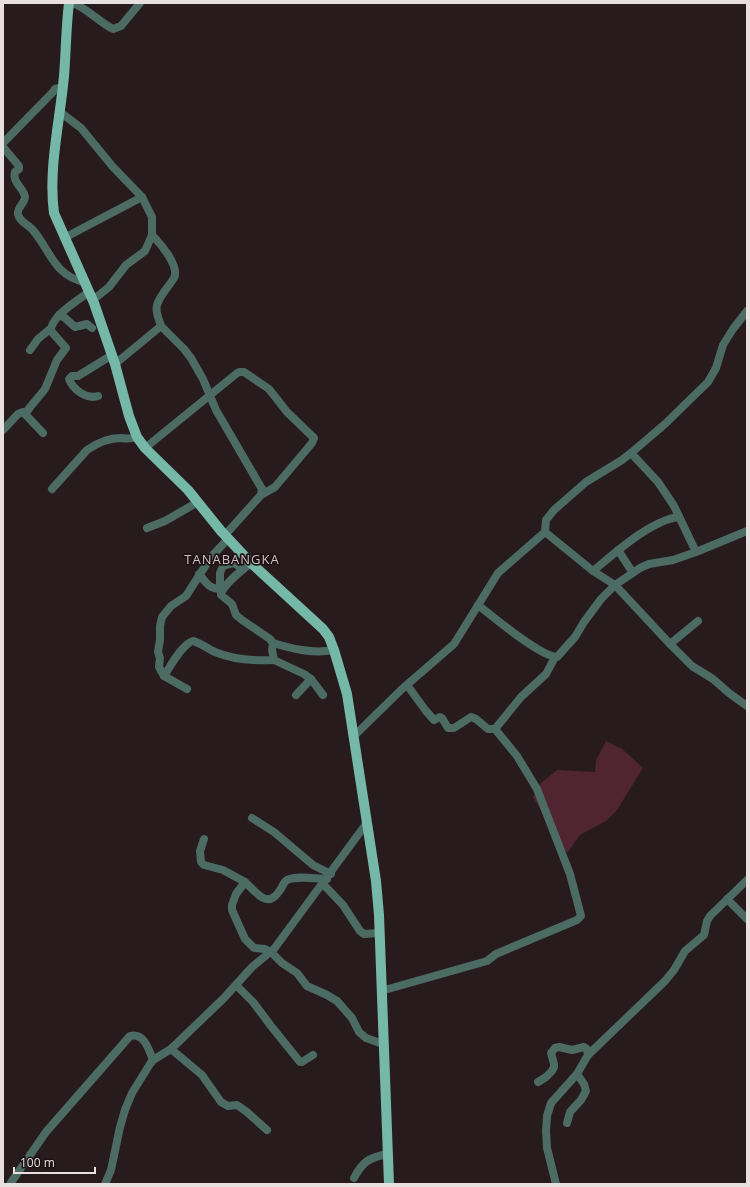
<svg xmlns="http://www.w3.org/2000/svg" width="750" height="1187" font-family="'Open Sans',sans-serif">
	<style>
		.green { fill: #512431 }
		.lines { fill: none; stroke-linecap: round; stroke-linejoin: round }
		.minor { stroke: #4b6b63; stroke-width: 8 }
		.major { stroke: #75b8a8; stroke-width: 10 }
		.labels { text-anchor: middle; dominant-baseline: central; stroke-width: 3.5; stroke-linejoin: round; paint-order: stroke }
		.quarter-label { font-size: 13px; letter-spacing: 1px; fill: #cfbfc2; stroke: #1d1214 }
	</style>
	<rect width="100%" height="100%" fill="#271b1e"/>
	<path class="green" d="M606,741L622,749L643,768L617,810L606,821L580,835L567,853L533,797L539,785L557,770L595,772L596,760Z"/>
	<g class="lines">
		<g class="minor">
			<path d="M73,3C88,9 99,22 113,29L121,26L140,3"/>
			<path d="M60,112L81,128L113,167L142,197L152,217V235L145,251L126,265L109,287L93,300"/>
			<path d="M3,143L53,92L55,89L63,87"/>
			<path d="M3,147L19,166V169L15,172C12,183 24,188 25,197C25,203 17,207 18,214C19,221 27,224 32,229C50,249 53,275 84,282"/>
			<path d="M64,238L142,197"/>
			<path d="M59,315L65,318L75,327L87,324L92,328"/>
			<path d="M161,326L184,349L191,358L203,379L216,410L262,489L261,495L225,535"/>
			<path d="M30,350L38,339L50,329"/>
			<path d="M115,364L161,326C159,319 155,312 157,305C160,295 169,286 174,278C180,266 160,243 152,235"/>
			<path d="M98,396C86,400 73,389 69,379L72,376H78L112,355"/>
			<path d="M3,430L18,414L23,412L25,414"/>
			<path d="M43,433L25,414L31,406L45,389L57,360L66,348L51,331C50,317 78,300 89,292"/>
			<path d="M145,448L236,374L239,372H244L269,389L287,412L314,438L312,443L275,487L261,495"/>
			<path d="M631,453L658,482L674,506L696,552"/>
			<path d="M52,489L87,450C97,443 109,438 121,438C128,439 131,439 137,437"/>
			<path d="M147,528L165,521L198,502"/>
			<path d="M545,532L546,520L554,510L586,482L622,460L631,453L665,424L708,382L716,368L723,345L733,329L747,311"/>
			<path d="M618,550L633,573"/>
			<path d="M251,563C241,571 227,581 221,593V595L232,604L236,615L242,620L270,639L273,643L272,650L274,660L304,674L311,679L323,695"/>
			<path d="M593,571C615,553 651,520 679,517"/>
			<path d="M199,574C207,584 209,589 222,589"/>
			<path d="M220,589V573L223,566L234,563L243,569"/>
			<path d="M478,605C493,617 541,657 557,657L575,637L584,622L601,599L615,585L640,568L649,564L673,560L696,552L747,531"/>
			<path d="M273,643C293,649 313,654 334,650"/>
			<path d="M670,644L698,621"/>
			<path d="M164,676C170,667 182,644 193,641C201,643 208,649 215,652C234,660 254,661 274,660"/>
			<path d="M407,685L426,711L434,720L440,717L442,718L448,728H454L471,717L476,719L488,729H495"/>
			<path d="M187,689L164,676L159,667L160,658L158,652L160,640V626L162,617L171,606L186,596L211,557L228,539"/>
			<path d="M296,695L311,679"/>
			<path d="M353,737L402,689L454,644L498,573L545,532L593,571L615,585L670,644L692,666L713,679L729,693L747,706"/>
			<path d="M252,818L274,832L313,865L331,874"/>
			<path d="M204,839L200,851L201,862L204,865L223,870L245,882"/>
			<path d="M327,879C315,879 298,875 287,880C283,882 283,887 280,890C268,910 257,893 245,882L236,894L232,905V910L245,939L254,948L265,949L271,952L282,963L297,973L307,986L327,995L337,1001L352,1018L359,1032L366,1038L383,1044"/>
			<path d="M323,884L343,905L360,931L364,934L379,933"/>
			<path d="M727,899L747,919"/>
			<path d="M236,985L253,1002L271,1026L300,1062H302L313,1055"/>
			<path d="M381,991L487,961L496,954L577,920L581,916L570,874L537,789L517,756L495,729L521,697L546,674L555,657"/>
			<path d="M171,1049L202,1075L221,1102L228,1106L237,1105L247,1112L267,1130"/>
			<path d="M538,1082L546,1077L552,1071L554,1067V1064L551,1053L555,1048L559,1047L572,1050L584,1047L587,1049L588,1055"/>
			<path d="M567,1123L570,1112L581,1100L586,1091L584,1084L577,1074"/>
			<path d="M354,1178C363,1161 369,1158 387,1154"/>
			<path d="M10,1184L46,1132L130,1036C144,1032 149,1050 153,1060"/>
			<path d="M105,1184L111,1170L120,1127L125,1110L132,1093L150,1064L153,1060L171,1049L224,998L252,967L274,949L366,824"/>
			<path d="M556,1184L547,1148L546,1131L547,1116L551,1103L577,1074L588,1055L665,981L674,970L685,951L704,935L707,921L710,916L747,880"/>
		</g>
		<path class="major" d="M69,3C66,27 66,52 64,76C60,121 48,169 54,213L94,303L115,364L129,416L137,437L145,448L188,490L221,531L251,563L323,629L329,637L334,650L347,694L376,881L379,915L389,1184"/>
	</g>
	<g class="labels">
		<g class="quarter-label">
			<text x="232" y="559">TANABANGKA</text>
		</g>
	</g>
	<rect width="750" height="1187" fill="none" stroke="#e7dfe0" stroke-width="8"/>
	<path d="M14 1167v6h81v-6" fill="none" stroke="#e7dfe0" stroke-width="2"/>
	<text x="20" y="1167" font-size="12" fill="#e7dfe0" stroke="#1d1214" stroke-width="3" paint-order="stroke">100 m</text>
</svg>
